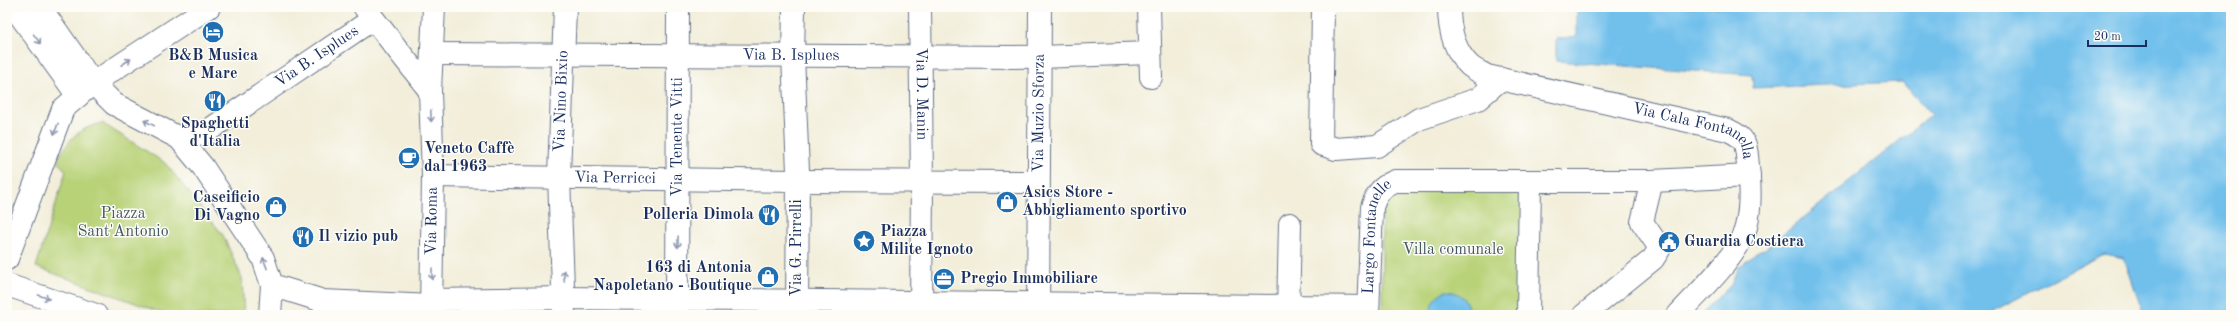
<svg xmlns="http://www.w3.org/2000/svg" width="2238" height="322" font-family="'Old Standard TT',serif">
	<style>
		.green { fill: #b8d277; stroke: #6a806a }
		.water { fill: #71c0ec; stroke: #4678a5 }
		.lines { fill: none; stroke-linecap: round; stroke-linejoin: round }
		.minor-casing { stroke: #667289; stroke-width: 24 }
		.minor { stroke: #fff; stroke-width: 22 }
		.oneway { stroke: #8d97ae }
		.labels { text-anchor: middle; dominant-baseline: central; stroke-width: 3; stroke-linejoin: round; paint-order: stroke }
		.poi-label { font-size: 16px; font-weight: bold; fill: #1b2f5e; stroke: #fdfcf7; text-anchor: start }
		.street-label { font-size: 16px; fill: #1b2f5e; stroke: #fdfcf7 }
		.park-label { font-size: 16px; fill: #425864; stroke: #fdfcf7 }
	</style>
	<rect width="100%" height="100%" fill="#fdfcf7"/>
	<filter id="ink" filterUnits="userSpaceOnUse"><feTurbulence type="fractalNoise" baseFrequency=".025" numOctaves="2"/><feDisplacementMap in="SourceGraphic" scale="8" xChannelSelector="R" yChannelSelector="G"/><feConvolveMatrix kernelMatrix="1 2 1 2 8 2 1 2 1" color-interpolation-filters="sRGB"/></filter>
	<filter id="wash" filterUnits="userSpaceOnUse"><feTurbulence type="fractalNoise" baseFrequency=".012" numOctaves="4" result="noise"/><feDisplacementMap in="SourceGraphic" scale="16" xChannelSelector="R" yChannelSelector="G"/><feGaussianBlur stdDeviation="0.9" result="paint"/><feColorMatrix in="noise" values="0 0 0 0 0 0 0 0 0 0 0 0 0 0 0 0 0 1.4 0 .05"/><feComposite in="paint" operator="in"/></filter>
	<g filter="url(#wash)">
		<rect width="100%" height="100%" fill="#f2eeda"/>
		<g class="green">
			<path d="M102,123L165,163L223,235L242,278L244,315H168L36,267L66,171L57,161C69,139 77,129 102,123Z"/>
			<path d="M1525,186L1522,315H1382V208L1386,192Z"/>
		</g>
		<g class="water">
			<path d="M1577,7H2231V315H2144L2124,258L2104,254L1985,315H1700L1731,285L1738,268L1760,250L1765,249L1931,115L1902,82L1753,88L1752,75L1556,61V39L1577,36Z"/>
			<path d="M1445,291C1459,291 1471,300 1467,315H1432C1429,304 1435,296 1445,291Z"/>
		</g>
	</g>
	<g filter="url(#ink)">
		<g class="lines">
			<g class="minor-casing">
				<g id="minor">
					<path d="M14,7L78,96"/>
					<path d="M40,7L93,83L209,7"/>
					<path d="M794,7L793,56L798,171L797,315"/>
					<path id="s1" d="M920,7L922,181L921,315"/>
					<path d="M1149,7L1151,77"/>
					<path d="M1323,7L1321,144L1336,149L1377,146L1419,119L1478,99L1501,79"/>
					<path id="s2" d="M1449,7C1449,28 1454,51 1470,66C1475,70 1482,73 1487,76L1728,130C1748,139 1746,146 1748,166C1750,187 1751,206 1746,227C1739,255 1698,293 1678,315"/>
					<path d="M365,8L430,91"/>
					<path id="s3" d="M433,54L1040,57L1149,53"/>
					<path id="s4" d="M179,138L203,134L373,19"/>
					<path id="s5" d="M433,176L797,181L1038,182"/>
					<path d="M7,259L63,109L93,83L114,104L179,138L203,167L263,258L272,285L270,315"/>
					<path d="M7,285L96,315"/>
					<path d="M272,285L323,301L432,306"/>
					<path d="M432,300L565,298L1368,307"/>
					<path id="s6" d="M677,314L678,7"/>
					<path id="s7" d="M431,315L433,176L430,91L434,7"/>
					<path id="s8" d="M564,315L559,177L565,7"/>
					<path id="s9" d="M1038,315L1040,7"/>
					<path d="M1288,315L1290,224"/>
					<path id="s10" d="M1368,315L1372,207C1377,193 1381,187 1395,181H1652L1749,176"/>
					<path d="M1528,315L1530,183"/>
					<path d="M1584,315L1653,259L1660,248L1642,222L1652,181"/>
				</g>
			</g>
			<use href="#minor" class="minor"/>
		</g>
		<defs><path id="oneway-shaft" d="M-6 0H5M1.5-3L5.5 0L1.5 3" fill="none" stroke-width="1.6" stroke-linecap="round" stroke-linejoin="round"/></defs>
		<g class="oneway">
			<use href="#oneway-shaft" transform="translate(37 39) rotate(54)"/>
			<use href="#oneway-shaft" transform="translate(126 62) rotate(-33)"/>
			<use href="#oneway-shaft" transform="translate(431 116) rotate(88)"/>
			<use href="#oneway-shaft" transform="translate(149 123) rotate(-152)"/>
			<use href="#oneway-shaft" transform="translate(56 129) rotate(110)"/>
			<use href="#oneway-shaft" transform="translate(678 242) rotate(91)"/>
			<use href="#oneway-shaft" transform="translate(265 263) rotate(-111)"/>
			<use href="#oneway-shaft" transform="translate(432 274) rotate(91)"/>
			<use href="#oneway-shaft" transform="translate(564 276) rotate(-93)"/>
			<use href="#oneway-shaft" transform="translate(44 297) rotate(20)"/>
		</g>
	</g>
	<defs>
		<g id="hotel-disc" transform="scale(1.15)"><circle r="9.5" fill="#1f6fb2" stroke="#fdfcf7"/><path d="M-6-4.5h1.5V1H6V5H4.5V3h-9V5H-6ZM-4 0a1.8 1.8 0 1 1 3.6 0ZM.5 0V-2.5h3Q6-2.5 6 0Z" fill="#fff"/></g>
		<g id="restaurant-disc" transform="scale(1.15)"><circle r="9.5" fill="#1f6fb2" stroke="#fdfcf7"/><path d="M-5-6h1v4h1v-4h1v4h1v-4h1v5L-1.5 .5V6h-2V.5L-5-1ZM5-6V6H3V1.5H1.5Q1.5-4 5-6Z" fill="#fff"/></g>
		<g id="cafe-disc" transform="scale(1.15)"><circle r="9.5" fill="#1f6fb2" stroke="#fdfcf7"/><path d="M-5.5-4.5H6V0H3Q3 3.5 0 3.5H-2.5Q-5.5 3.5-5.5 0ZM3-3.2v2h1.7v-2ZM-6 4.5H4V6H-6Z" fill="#fff"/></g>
		<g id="shop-disc" transform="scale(1.15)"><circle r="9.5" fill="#1f6fb2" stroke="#fdfcf7"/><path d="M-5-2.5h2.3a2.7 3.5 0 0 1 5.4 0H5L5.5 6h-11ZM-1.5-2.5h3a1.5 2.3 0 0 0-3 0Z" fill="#fff"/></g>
		<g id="sight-disc" transform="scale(1.15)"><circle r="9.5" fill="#1f6fb2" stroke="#fdfcf7"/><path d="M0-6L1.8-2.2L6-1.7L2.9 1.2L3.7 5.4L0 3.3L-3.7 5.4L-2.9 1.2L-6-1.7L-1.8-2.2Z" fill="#fff"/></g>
		<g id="civic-disc" transform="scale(1.15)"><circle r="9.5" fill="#1f6fb2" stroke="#fdfcf7"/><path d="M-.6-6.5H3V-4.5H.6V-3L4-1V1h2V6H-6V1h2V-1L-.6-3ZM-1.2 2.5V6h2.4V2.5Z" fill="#fff"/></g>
		<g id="office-disc" transform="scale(1.15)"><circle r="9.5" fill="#1f6fb2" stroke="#fdfcf7"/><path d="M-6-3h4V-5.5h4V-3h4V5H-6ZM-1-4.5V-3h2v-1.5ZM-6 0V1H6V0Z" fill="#fff"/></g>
	</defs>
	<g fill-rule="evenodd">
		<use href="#hotel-disc" x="213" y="32"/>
		<use href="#restaurant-disc" x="215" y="101"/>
		<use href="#cafe-disc" x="409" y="158"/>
		<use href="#shop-disc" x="1007" y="202"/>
		<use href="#shop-disc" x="276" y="207"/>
		<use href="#restaurant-disc" x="769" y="215"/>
		<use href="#restaurant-disc" x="303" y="237"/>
		<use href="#sight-disc" x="864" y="241"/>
		<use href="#civic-disc" x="1669" y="242"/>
		<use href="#shop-disc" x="768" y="277"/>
		<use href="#office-disc" x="944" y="279"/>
	</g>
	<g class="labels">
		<g class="poi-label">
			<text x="213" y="56" text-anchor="middle">B&amp;B Musica<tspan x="213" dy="18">e Mare</tspan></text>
			<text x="215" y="124" text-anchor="middle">Spaghetti<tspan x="215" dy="18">d'Italia</tspan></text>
			<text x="424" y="149">Veneto Caffè<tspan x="424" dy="18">dal 1963</tspan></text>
			<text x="1022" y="193">Asics Store -<tspan x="1022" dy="18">Abbigliamento sportivo</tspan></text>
			<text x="260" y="198" text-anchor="end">Caseificio<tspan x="260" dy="18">Di Vagno</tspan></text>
			<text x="754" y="215" text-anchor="end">Polleria Dimola</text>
			<text x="880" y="232">Piazza<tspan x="880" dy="18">Milite Ignoto</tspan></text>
			<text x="318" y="237">Il vizio pub</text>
			<text x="1684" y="242">Guardia Costiera</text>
			<text x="752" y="268" text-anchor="end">163 di Antonia<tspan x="752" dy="18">Napoletano - Boutique</tspan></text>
			<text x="960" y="279">Pregio Immobiliare</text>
		</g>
		<g class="street-label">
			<text stroke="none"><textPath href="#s3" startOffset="358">Via B. Isplues</textPath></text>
			<text stroke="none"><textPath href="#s4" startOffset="162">Via B. Isplues</textPath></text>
			<text stroke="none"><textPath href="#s1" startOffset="87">Via D. Manin</textPath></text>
			<text stroke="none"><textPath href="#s8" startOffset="214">Via Nino Bixio</textPath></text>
			<text stroke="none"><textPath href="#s9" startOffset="202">Via Muzio Sforza</textPath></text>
			<text stroke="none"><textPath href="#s2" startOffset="301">Via Cala Fontanella</textPath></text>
			<text stroke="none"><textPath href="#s6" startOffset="177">Via Tenente Vitti</textPath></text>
			<text stroke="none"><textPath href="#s5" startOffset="182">Via Perricci</textPath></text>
			<text stroke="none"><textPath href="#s7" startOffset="94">Via Roma</textPath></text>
			<text stroke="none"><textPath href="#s10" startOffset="80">Largo Fontanelle</textPath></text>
			<text transform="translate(797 248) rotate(-90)">Via G. Pirrelli</text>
		</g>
		<g class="park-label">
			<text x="123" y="214">Piazza<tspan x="123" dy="18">Sant'Antonio</tspan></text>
			<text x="1453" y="250">Villa comunale</text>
		</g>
	</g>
	<rect width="2238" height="322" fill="none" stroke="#fdfcf7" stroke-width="24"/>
	<path d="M2088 40v6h58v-6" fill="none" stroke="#1b2f5e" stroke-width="2"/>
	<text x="2094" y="40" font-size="12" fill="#1b2f5e" stroke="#fdfcf7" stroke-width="3" paint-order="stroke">20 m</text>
</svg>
